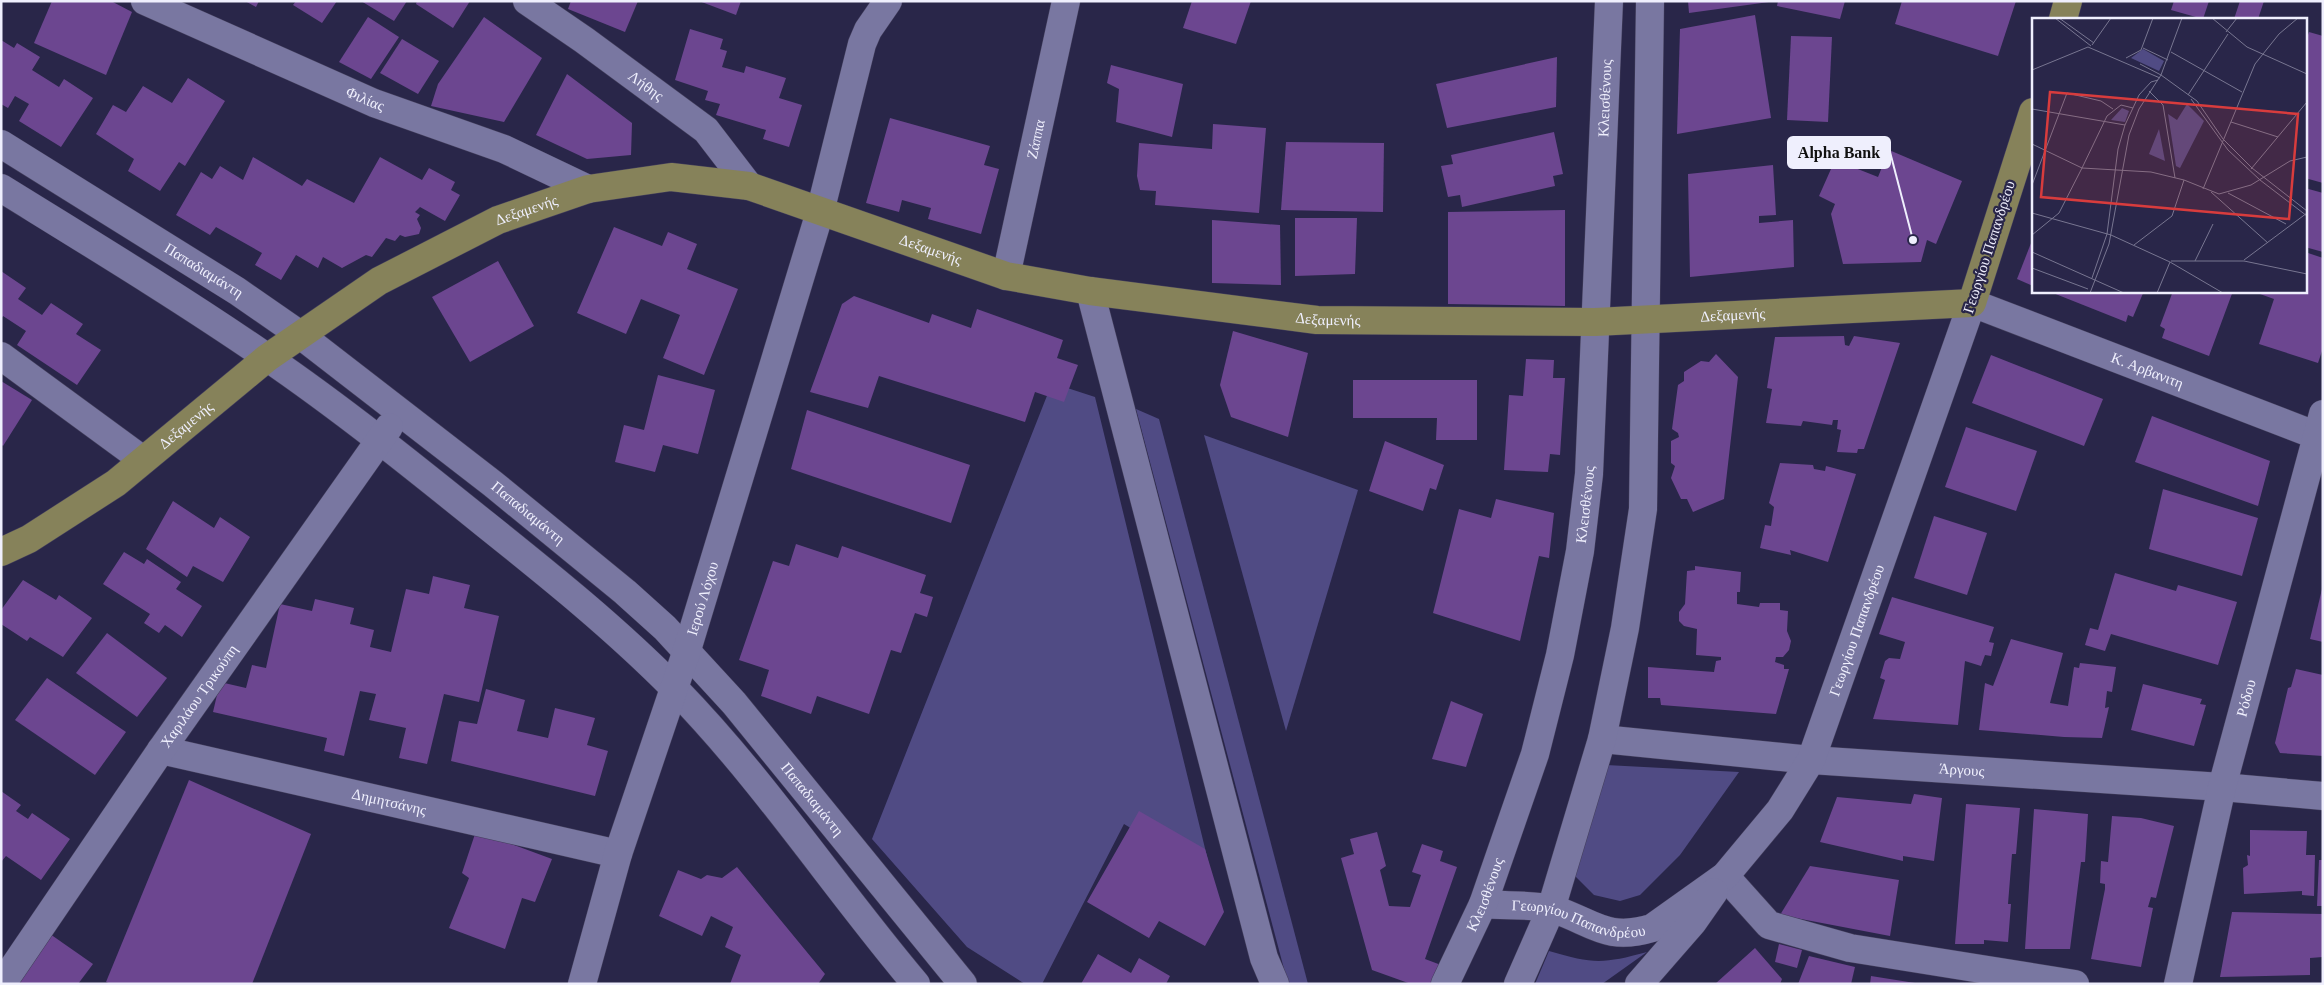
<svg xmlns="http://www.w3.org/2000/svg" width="2324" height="985" font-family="Georgia,serif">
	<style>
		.green { fill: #504b84 }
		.building { fill: #6c4690 }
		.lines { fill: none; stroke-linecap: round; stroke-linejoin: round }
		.minor-casing { stroke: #433f5c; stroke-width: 29 }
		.major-casing { stroke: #433f5c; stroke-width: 29 }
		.minor { stroke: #7977a1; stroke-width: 28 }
		.major { stroke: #86825a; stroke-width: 28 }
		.labels { text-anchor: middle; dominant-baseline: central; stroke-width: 4.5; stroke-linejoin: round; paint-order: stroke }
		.street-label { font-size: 15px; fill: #efeffd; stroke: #292649 }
		.inset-road { fill: none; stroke: #787691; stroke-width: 1 }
		.view { fill: #d83c3d; fill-opacity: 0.15; stroke: #d83c3d; stroke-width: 2.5 }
		.inset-edge { fill: none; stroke: #efeffd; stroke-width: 2.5 }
		.leader { fill: none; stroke: #efeffd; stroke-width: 2 }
		.callout-dot { fill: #efeffd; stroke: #292649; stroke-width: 2 }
		.callout { fill: #efeffd; stroke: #efeffd; stroke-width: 2 }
		.callout-label { font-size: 16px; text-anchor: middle; font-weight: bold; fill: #111 }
	</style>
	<rect width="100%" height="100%" fill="#292649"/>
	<g class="green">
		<path d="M1052,383L1095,397L1212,877L1124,824L1042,984H1025L967,947L872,839Z"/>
		<path d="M1136,409L1159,419L1308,984H1288Z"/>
		<path d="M1204,435L1358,490L1286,731Z"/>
		<path d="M1606,765L1739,772L1680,855L1640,895L1620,901L1594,895L1573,874Z"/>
		<path d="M1549,951C1593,964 1603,964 1647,952L1602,984H1535Z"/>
	</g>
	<g class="building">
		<path d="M52,1H111L132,12L106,75L34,43Z"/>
		<path d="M245,1H259L256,7Z"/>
		<path d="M296,1H337L322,23L293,5Z"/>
		<path d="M361,1H407L394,21Z"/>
		<path d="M417,1H470L453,28L416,4Z"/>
		<path d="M571,1H638L625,32L568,9Z"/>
		<path d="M699,1H741L736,15Z"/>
		<path d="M1192,1H1251L1236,44L1183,28Z"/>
		<path d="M1688,1H1769V2L1689,13Z"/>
		<path d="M1778,1H1845L1840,19L1777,6Z"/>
		<path d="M1902,1H2016L1998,56L1895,24Z"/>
		<path d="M2174,1H2209L2203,19L2171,10Z"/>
		<path d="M2240,1H2264L2258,19H2234Z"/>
		<path d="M1755,15L1771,118L1677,134L1680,29Z"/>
		<path d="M368,17L399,37L371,79L339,62Z"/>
		<path d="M484,17L542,58L504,122L431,106L438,84Z"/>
		<path d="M690,29L723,39L720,49L727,51L722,67L744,73L746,66L786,78L779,98L802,105L789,147L763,139L766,130L716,115L720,104L705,100L708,91L675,80Z"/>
		<path d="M2309,32L2323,36V183L2305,178V44Z"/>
		<path d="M1791,36L1832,37L1828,122L1787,120Z"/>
		<path d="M402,39L439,61L418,94L380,73Z"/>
		<path d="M1,40L14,48L17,43L40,57L32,70L59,87L64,79L93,98L61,147L19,121L29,104L15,96L8,108L1,104Z"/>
		<path d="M1557,57L1556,107L1447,128L1436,84Z"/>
		<path d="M1111,65L1183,84L1172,137L1116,122L1119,89L1107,83Z"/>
		<path d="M567,74L632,123L631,155L587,159L536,135Z"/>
		<path d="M188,78L225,101L185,166L179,162L160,191L128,171L134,159L96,134L113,105L126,112L143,86L172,103Z"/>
		<path d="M890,118L990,146L984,165L999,169L981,234L928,219L931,208L902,200L899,212L866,203Z"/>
		<path d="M1213,124L1266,128L1259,213L1155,205L1156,191L1140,190L1137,176L1139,143L1212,149Z"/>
		<path d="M1554,132L1563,174L1553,176L1555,186L1462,207L1460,195L1448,197L1441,166L1453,164L1451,155Z"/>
		<path d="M1286,142L1384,143L1383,212L1281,210Z"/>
		<path d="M1889,150L1962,181L1936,244L1927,240L1921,262L1843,264L1831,214L1835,204L1819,196L1835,160L1878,177Z"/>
		<path d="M253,157L302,186L307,179L354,203L380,157L422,180L429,168L455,182L451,190L460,195L445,221L420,207L415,212L420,215L417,219L421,228L419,234L405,237L400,235L395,241L386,238L372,257L366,255L342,268L323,257L318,268L296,255L281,280L255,265L262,253L216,227L210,235L176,215L201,172L212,179L220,166L243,180Z"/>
		<path d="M1773,165L1776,215L1759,216V223L1793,220L1794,267L1690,277L1688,174Z"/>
		<path d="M2305,188L2323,193V252L2305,247Z"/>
		<path d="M1565,210V306L1448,304V212Z"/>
		<path d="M1295,218H1357L1355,274L1295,276Z"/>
		<path d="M1212,220L1280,225L1281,285L1212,283Z"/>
		<path d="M614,227L662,246L668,232L697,244L687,269L738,289L704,375L663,358L680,315L641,299L626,334L577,313Z"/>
		<path d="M2033,238V286L2017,279Z"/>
		<path d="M2305,252L2323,258V348L2318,363L2259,344L2274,299L2260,294L2261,291H2305Z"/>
		<path d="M498,261L534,326L470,362L432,297Z"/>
		<path d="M1,271L26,288L18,299L42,315L51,303L83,324L76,334L101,350L77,385L17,345L26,331L3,316L1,319Z"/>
		<path d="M2048,291H2144L2133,317L2128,315L2126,322Z"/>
		<path d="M2173,291H2233L2209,356L2162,338L2165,329L2160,326Z"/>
		<path d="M854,296L929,323L932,314L971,328L977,309L1063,340L1057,358L1078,365L1064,402L1035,392L1025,422L879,376L868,408L810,392L842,304Z"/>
		<path d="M1233,331L1308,353L1288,437L1231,417L1220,385Z"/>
		<path d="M1844,336L1845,345L1849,346L1854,336L1900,343L1864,449H1858L1857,453L1837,452L1841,430L1837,429L1838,420H1833L1832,425L1803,421L1801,426L1766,423L1772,389L1767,388L1775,337Z"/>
		<path d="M1716,354L1738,377L1724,499L1693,512L1687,499H1681L1671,478L1675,466L1671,463V441L1679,437L1678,433L1672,429L1678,385L1684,381V372L1701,361L1709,362Z"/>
		<path d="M1991,355L2103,399L2084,446L1972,403Z"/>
		<path d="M1526,359L1554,360L1553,378H1565L1560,455L1550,454L1548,472L1504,470L1509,395L1523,396Z"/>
		<path d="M658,375L715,390L698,454L663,445L655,472L615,462L624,425L644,430Z"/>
		<path d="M1353,380H1477V440H1436L1437,418H1353Z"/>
		<path d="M1,381L32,400L3,446L1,444Z"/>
		<path d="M807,410L970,465L951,523L791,469Z"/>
		<path d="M2152,416L2270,461L2258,506L2135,462Z"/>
		<path d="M1966,427L2037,451L2016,511L1945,487Z"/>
		<path d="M1385,441L1444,465L1436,490L1430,488L1423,511L1369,491Z"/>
		<path d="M1780,463L1813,465L1814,469L1825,471L1826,466L1856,474L1828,562L1790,550L1791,555L1760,548L1765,525L1771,526L1774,507L1769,503Z"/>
		<path d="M2163,489L2258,518L2242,576L2149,549Z"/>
		<path d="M1496,499L1554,513L1549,558L1539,556L1520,641L1433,613L1459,509L1491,518Z"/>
		<path d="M173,501L214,528L220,517L250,537L223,582L193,566L187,577L146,549Z"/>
		<path d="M1934,516L1987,533L1967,595L1914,578Z"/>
		<path d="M796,544L838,558L842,546L926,575L920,593L933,597L927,617L915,613L901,653L891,650L869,714L817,696L811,714L761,696L769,670L739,660L773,561L789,566Z"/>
		<path d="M124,552L144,564L147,559L181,582L176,589L202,606L182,637L165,625L159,633L144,623L150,614L103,584Z"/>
		<path d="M1695,566L1741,572L1740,592H1737V604L1759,607L1760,603H1780V610L1788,611L1787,631L1791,641L1789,650L1783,657H1776L1775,662L1784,665V669H1789L1776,714L1661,705L1660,698H1648V667L1714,672L1716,661L1721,660V657L1696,655L1697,629L1684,626L1679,621V612L1685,604L1687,571L1695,570Z"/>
		<path d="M2115,573L2176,591L2178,585L2237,602L2218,665L2111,634L2105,651L2085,645L2090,628L2098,630Z"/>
		<path d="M433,576L470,585L464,608L499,616L479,702L444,694L427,764L399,758L406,728L369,720L376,694L360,691L344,756L324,751L327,738L213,712L220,682L246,688L252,665L266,668L280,604L312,611L315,599L354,608L350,624L374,630L370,647L391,652L406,589L429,594Z"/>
		<path d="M23,580L56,600L59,595L92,618L63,657L30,637L27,641L1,624V610Z"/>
		<path d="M2322,589H2323V642L2310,639Z"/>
		<path d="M1892,597L1994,627L1989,642L1994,643L1991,656L1985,655L1981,666L1965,661L1958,725L1873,719L1885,680L1880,678L1885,661L1889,658L1900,659L1905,642L1879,634Z"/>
		<path d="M107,633L167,678L137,717L76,673Z"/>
		<path d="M2011,639L2063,653L2050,703L2068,706L2074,667L2079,668L2080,663L2116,667L2112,692L2107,691L2105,708L2109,707L2102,738L2064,737L1979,730L1985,683L1993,686Z"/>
		<path d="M2296,669L2323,675V756L2280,753L2275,743L2288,688L2291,687Z"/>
		<path d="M47,678L126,732L95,775L15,720Z"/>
		<path d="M2143,684L2202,699L2200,704L2206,705L2194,746L2131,730Z"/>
		<path d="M486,689L525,700L517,731L548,738L555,708L595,718L587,745L608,751L595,796L451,761L459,721L477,724Z"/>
		<path d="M1451,701L1483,714L1466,767L1432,759Z"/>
		<path d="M189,780L311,834L252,984H111L106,982Z"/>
		<path d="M1,791L21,805L16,811L28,819L32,813L70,839L41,880L6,856L1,862Z"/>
		<path d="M1914,794L1942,798L1934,861L1903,856V861L1820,842L1837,797L1911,804Z"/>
		<path d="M1966,804L2020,808L2016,854H2012L2008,904H2011L2008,942L1984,940V944H1955Z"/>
		<path d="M2034,809L2088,814L2085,862H2081L2070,949H2025Z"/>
		<path d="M1139,811L1205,849L1224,912L1205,946L1159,921L1149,938L1087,902Z"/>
		<path d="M2112,816L2141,818L2174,826L2156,898L2151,897L2148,907L2153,908L2141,967L2091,959L2105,889V884L2100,883L2101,861L2108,862Z"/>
		<path d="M2250,830L2307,831L2306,855H2315L2314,896L2302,895V891L2244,894L2243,868L2248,865L2247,855L2250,856Z"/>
		<path d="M476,831L552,859L535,902L522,898L505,949L449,928L469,878L462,873Z"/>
		<path d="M1377,832L1386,866L1380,870L1389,906L1410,907L1421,875L1412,872L1422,844L1443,851L1440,861L1457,867L1425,959L1441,965L1435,984H1411L1372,970L1341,858L1354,854L1350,839Z"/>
		<path d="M2319,860H2323V906H2317Z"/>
		<path d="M1810,866L1899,880L1890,936L1780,915Z"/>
		<path d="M737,867L825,974L818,984H730L741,955L725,947L733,927L711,916L702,936L659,916L678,870L701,879L707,875L722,878Z"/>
		<path d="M2232,912L2323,914V957L2310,958V975L2220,977Z"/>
		<path d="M50,934L93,964L78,984H13Z"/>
		<path d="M1779,944L1802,950L1797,968L1775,962Z"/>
		<path d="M1755,948L1782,979L1780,984H1715Z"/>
		<path d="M1098,954L1131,973L1139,958L1170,976L1166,984H1081Z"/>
		<path d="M1809,956L1855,967L1851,984H1798Z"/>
		<path d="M1871,976L1915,983V984H1870Z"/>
	</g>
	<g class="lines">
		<g class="minor-casing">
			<g id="minor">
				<path id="s1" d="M145,1L374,103L504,149L588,189"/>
				<path id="s2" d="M527,1L584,40L706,130L749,186"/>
				<path id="s3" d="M1,144L237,291L299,334L493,484L625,592L665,628L734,703L963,984"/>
				<path d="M1,188C90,243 179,297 265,356C341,408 413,466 485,524C550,576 616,629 675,689C764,780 834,887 916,984"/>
				<path id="s4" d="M1006,276L1066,1"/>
				<path d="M1090,291L1264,958L1275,984"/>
				<path d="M1,356L143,460"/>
				<path id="s5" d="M1602,739L1811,760L2222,787L2323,796"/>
				<path id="s6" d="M161,750L618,854"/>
				<path d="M1725,876L1769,925L1850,948L2075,984"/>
				<path id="s7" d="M1483,904C1504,906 1534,904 1553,909C1593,922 1606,942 1652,928L1725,876L1780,810L1811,760L1972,303L2323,438"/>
				<path id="s8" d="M2,984L161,750L389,427"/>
				<path id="s9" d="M582,984L618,854L687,650L820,212L862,44L868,30L888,1"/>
				<path id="s10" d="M1445,984L1483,904L1535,754L1560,655L1580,551L1589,474L1609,1"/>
				<path d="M1518,984L1551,909L1602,739L1625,628L1643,509L1650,1"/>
				<path d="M1639,984L1693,922L1714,892"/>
				<path id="s11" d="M2178,984L2222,787L2323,414"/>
			</g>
		</g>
		<g class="major-casing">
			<g id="major">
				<path d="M2063,19L2068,1"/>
				<path id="s12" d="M1,552L29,539L116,483L267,358L379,281L498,220L588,189L671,177L749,186L1006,276L1090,291L1317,320L1595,322L1972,303L2033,112"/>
			</g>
		</g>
		<use href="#minor" class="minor"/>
		<use href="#major" class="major"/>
	</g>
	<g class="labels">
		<g class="street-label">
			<text stroke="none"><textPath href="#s2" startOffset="146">Λήθης</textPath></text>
			<text stroke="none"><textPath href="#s1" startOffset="241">Φιλίας</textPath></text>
			<text stroke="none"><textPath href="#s10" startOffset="909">Κλεισθένους</textPath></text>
			<text stroke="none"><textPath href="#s4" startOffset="140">Ζάππα</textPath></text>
			<text stroke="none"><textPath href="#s12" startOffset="630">Δεξαμενής</textPath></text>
			<text transform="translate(1989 247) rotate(-72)">Γεωργίου Παπανδρέου</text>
			<text stroke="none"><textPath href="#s12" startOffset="1050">Δεξαμενής</textPath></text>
			<text stroke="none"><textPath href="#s3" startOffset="239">Παπαδιαμάντη</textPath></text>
			<text stroke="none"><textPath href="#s12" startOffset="1860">Δεξαμενής</textPath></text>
			<text stroke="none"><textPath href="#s12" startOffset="1455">Δεξαμενής</textPath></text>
			<text stroke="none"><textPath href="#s7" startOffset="1081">Κ. Αρβανιτη</textPath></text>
			<text stroke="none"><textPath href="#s12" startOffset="225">Δεξαμενής</textPath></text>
			<text stroke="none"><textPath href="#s10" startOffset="502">Κλεισθένους</textPath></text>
			<text stroke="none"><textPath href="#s3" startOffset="644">Παπαδιαμάντη</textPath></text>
			<text stroke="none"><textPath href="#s9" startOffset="404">Ιερού Λόχου</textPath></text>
			<text stroke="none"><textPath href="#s7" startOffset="546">Γεωργίου Παπανδρέου</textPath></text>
			<text stroke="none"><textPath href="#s8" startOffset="349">Χαριλάου Τρικούπη</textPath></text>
			<text stroke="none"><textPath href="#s11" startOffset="294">Ρόδου</textPath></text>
			<text stroke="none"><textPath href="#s5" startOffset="361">Άργους</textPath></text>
			<text stroke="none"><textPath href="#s3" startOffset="1049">Παπαδιαμάντη</textPath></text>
			<text stroke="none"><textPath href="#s6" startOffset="234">Δημητσάνης</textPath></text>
			<text stroke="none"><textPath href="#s10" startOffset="98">Κλεισθένους</textPath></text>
			<text stroke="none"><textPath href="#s7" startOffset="98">Γεωργίου Παπανδρέου</textPath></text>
		</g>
	</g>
	<g transform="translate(2032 18)">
		<rect width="275" height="275" fill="#292649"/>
		<path d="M111,31L132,43L127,53L99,40ZM155,86L172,103L148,150L144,148L136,96L145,102ZM90,90L97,93L93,104L79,102ZM127,111L133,143L117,136Z" fill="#504b84"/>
		<path class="inset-road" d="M23,0L59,28M27,0L62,25M180,0L215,29L275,56M194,14L205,0M60,27L79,0M111,30L136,42M139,34L210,74M94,40L109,32L121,0M108,46L129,57L150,0M0,52L56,29L128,60M117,73L131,87L143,160M156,77L196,16M159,81L196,132L228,162L275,198M0,91L93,107M199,104L246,119M0,126L50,150L75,98L89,87L101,90M219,151L275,84M0,167L35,75L69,83L81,91M171,171L223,46L247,16L266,0M179,174L236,225M196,175L254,206M0,195L79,217L138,244L191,275M0,217L27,195L50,150L119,154L152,162L187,176L219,167L258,143L275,139M102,227L140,198L152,162M0,234L92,275M212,242L275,195M139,243H212L275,256M163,243L181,206M0,250L56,271M60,260L75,216L86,131L93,107L107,77L119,64L126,62M58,275L77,226L97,117L107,91L129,57L165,83L191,121L220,150L275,193M125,275L138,244"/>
		<path class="view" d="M18,74L266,96L257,201L9,179Z"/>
		<rect width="275" height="275" class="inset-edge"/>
	</g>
	<path class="leader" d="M1913 240L1890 152"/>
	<circle class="callout-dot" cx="1913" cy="240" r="5"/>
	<rect class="callout" x="1788" y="137" width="102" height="31" rx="5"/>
	<g class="callout-label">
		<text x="1839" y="158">Alpha Bank</text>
	</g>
	<rect width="2324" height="985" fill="none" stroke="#efeffd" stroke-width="5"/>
</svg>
